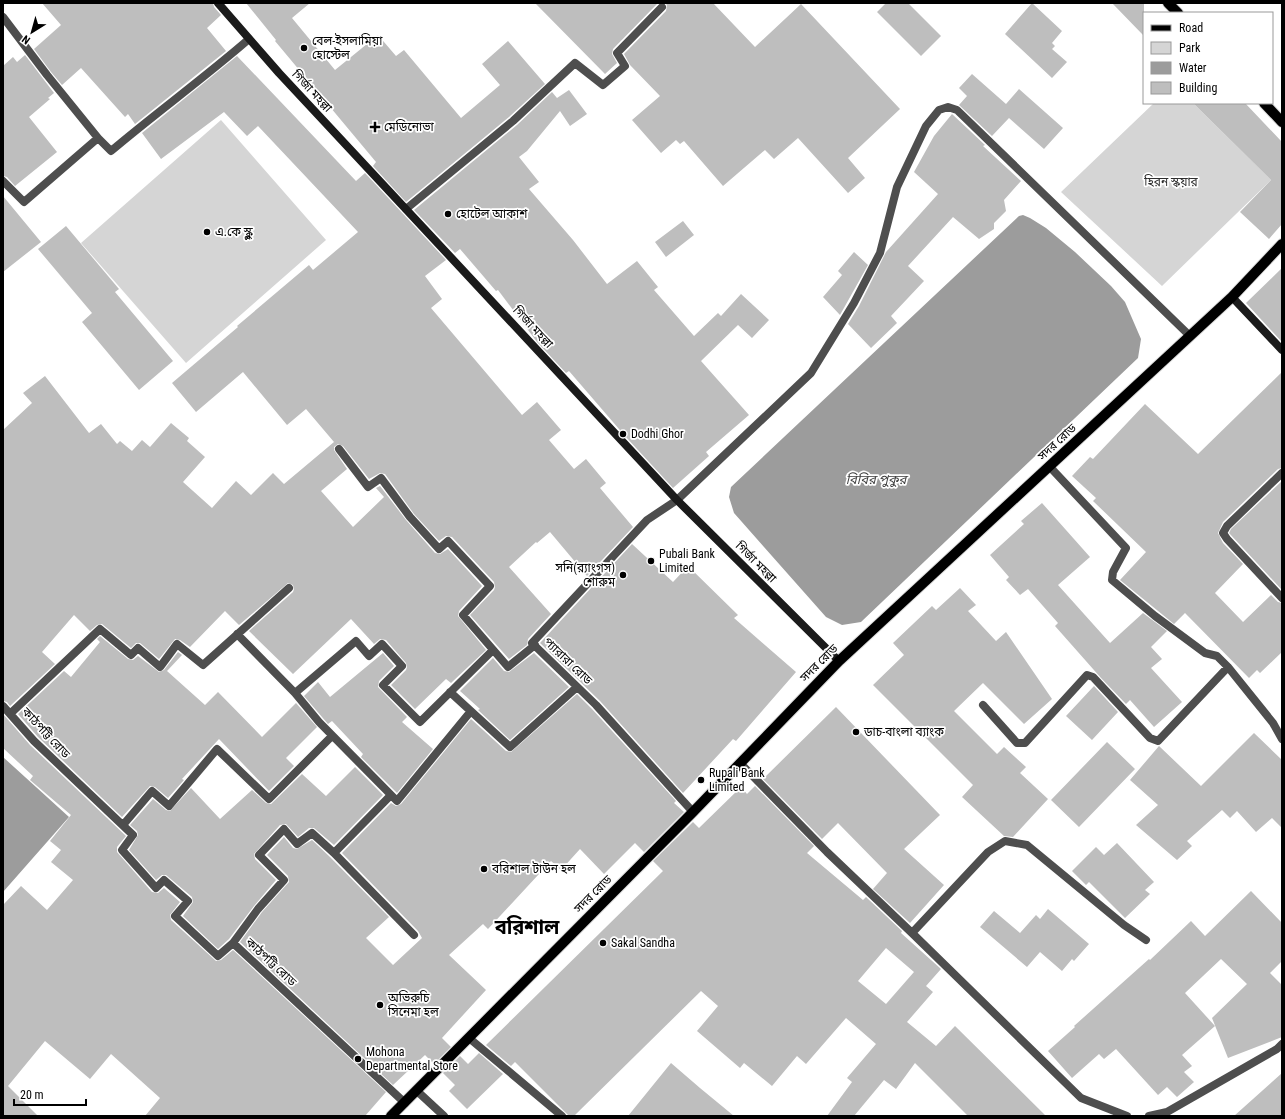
<svg xmlns="http://www.w3.org/2000/svg" width="1285" height="1119" font-family="'Roboto Condensed','Noto Sans Bengali',sans-serif">
  <rect width="100%" height="100%" fill="#fff"/>
  <path fill="#d5d5d5" d="M1154 103H1193L1271 180 1162 286 1061 192Z
    M221 120 326 240 186 363 81 243Z"/>
  <path fill="#9c9c9c" d="M1023 215 1030 218 1046 228 1075 252 1111 286 1125 302 1141 339 1138 358 861 622 842 625 826 617 734 513 729 497 731 487 1019 216Z
    M3 757 69 817 3 892Z"/>
  <path fill="#bebebe" fill-rule="evenodd" d="M42 3H213L214 7 221 15 207 28 226 51 135 124 128 114 125 117 81 68 62 85 51 72 34 49 61 25Z
    M246 3H310L292 18 335 70 378 35 396 56 404 50 461 118 500 85 482 64 508 41 545 84 509 117 406 202 373 166 376 162 275 41 276 40Z
    M535 3H658L613 49 612 54 617 63 605 74Z
    M666 3H713L755 47 801 4 900 109 848 158 865 178 848 193 798 138 774 159 765 150 723 186 684 141 680 144 676 140 661 153 632 120 660 96 630 65 624 54 666 11 667 6Z
    M886 3H908L941 36 921 56 877 12Z
    M1032 3 1062 31 1052 43 1055 46 1052 49 1067 62 1052 78 1005 34Z
    M1112 3H1144V36Z
    M25 55 54 93 48 98 50 99 29 117 57 152 15 186 7 177 3 176V66L13 57 17 62Z
    M237 56 356 181 365 173 446 260 425 276 442 299 431 308 522 415 537 402 561 430 549 440 574 469 586 459 606 483 600 488 633 527 587 576 550 532 537 543 536 542 509 567 551 614 528 639 527 645 509 659 470 615 494 590 495 587 494 582 452 537 446 536 439 541 414 514 385 474 380 473 369 479 343 446 338 444 334 447V450L347 469 321 491 353 527 384 497 376 488 380 486 406 520 435 553 440 554 448 549 482 586 459 611 458 616 486 650 451 683 446 679 415 709 391 685 406 670 407 667 406 663 386 640 380 639 374 644 351 619 293 674 249 631 293 592 294 589 293 585 288 583 239 625 225 611 190 647 180 640 175 639 159 659 140 643H136L131 648 102 624 97 625 90 631 74 615 42 652 55 664 10 706 7 702 3 701V430L32 403 23 393 45 376 89 433 101 424 117 444 120 441 132 451 142 440 150 447 171 423 189 438 187 441 205 457 183 482 212 508 236 481 251 495 273 473 284 484 334 442 306 409 287 425 243 372 196 412 172 383 238 327 237 326 309 265 313 270 358 232 258 126 247 136 224 112 161 159 142 133Z
    M972 74 1006 104 1019 89 1063 128 1044 149 1009 118 992 136 959 105 967 96 959 88Z
    M569 90 587 114 570 126 560 111 527 151 519 157 539 182 529 189 573 240 607 284 637 261 658 287 654 290 694 336 718 313 721 316 741 294 769 320 752 338 738 325 701 361 749 415 706 452 709 456 673 488 625 436 569 371 566 373 537 342 498 290 496 291 460 249 455 253 414 210 517 125 552 92 557 98Z
    M1193 103H1245L1282 142V224L1269 239 1240 212 1271 180Z
    M952 114 985 145 983 146 1021 181 1004 200 1006 211 994 223V229L979 239 953 217 908 266 924 281 891 316 897 323 871 348 848 324 859 306 886 252 938 194 914 172 934 136Z
    M3 196 41 242 3 272Z
    M683 221 694 235 666 257 655 242Z
    M66 226 119 289 115 292 173 361 139 390 82 322 92 313 38 249Z
    M854 252 868 265 840 315 823 297 842 275 838 271Z
    M1282 268V342L1246 303Z
    M1282 372V468L1278 469 1223 522 1218 533 1223 543 1243 564 1215 593 1243 622 1271 595 1278 602 1282 603V652L1260 673 1257 670 1249 678 1185 613 1174 624 1120 580 1146 552 1093 501 1096 498 1072 476 1090 457 1093 459 1145 404 1198 454Z
    M1282 481V590L1229 533 1231 529Z
    M1042 503 1090 557 1058 585 1110 643 1143 613 1167 631 1151 647 1162 659 1151 668 1182 702 1154 727 1130 700 1126 704 1101 678 1055 626 1058 623 1028 589 1020 595 1006 580 1009 577 990 555 1024 524 1021 521Z
    M632 544 673 582 688 566 738 615 734 618 796 672 736 741 733 739 683 793 600 701 540 643Z
    M960 588 976 605 968 611 996 641 1006 632 1052 699 1024 724 983 683 954 711 997 754 1004 747 1026 767 1020 773 1048 799 1013 837 1004 836 962 797 973 785 873 685 904 655 893 643 932 606 936 610Z
    M100 636 128 659 133 660 138 656 159 672 164 670 178 652 182 655 167 671 205 705 218 692 262 737 296 703 317 727 286 758 294 766 269 791 219 739 182 779 184 780 168 798 155 787 150 786 122 817 38 737 18 714 64 671 71 677 100 642 97 639Z
    M383 653 394 666 379 681 378 687 407 717 402 722 433 749 397 793 361 757 363 754 332 721 328 724 304 696 318 682 330 697Z
    M534 653 569 687 510 740 478 710 480 709 460 691 493 658 504 671 509 672Z
    M1094 686 1118 712 1092 740 1066 716Z
    M577 694 592 709 676 801 674 803 684 812 644 852 635 843 604 874 580 849 561 870 551 861 488 929 483 924 449 955 486 990 442 1038 451 1047 434 1064 425 1055 393 1085 240 942 262 912 289 882 288 876 267 855 284 837 293 848 297 849 312 840 330 857 389 917 366 938 393 965 422 938 418 931 342 853 391 803 396 806 401 804 471 719 506 751 511 752Z
    M836 707 940 815 904 849 944 885 910 923 873 889 887 873 838 823 822 839 763 779Z
    M3 714 30 745 126 836 117 847V852L152 892 158 893 164 888 180 902 170 915 171 920 216 961 221 960 233 950 386 1092 365 1116H145L160 1098 111 1054 90 1079 45 1041 8 1086 38 1116H3V905L21 886 47 910 73 880 51 862 61 850 50 841 71 815 30 780 33 776 3 748Z
    M1254 733 1282 760V828L1272 818 1256 832 1237 811 1230 818 1222 810 1187 841 1192 846 1177 860 1136 825 1158 805 1130 780 1159 746 1201 786Z
    M1107 742 1135 769 1079 827 1051 800Z
    M355 767 383 795 334 845 314 828H309L298 837 286 824 280 825 254 854 255 859 276 880 254 906 229 939 218 949 183 916 193 902 192 897 166 875H162L156 880 129 850 138 835 137 831 130 825 153 799 166 810 170 811 191 788 220 819 252 790 266 803 271 804 302 774 326 796Z
    M755 786 814 846 807 853 863 900 866 897 902 931 901 933 941 969 926 986 933 992 907 1022 936 1046 955 1026 1046 1116H968L915 1063 896 1089 884 1080 854 1116H827L852 1082 847 1078 876 1044 846 1018 806 1064 797 1056 772 1086 744 1063 740 1068 697 1031 718 1006 701 991 574 1116H569L515 1062 511 1066 486 1045 663 871 653 861 693 822 699 828 741 787 747 794ZM886 948 914 972 886 1004 858 981Z
    M1117 843 1154 882 1145 890 1150 894 1125 918 1089 882 1086 885 1072 871 1096 847 1104 855Z
    M1251 891 1282 923V961L1270 973 1282 985V1037L1228 1058 1212 1018 1247 984 1221 959 1185 993 1215 1026 1182 1055 1192 1066 1184 1072 1194 1082 1177 1097 1167 1087 1158 1095 1116 1049 1104 1059 1099 1054 1072 1078 1048 1051 1075 1027 1074 1026 1149 959 1150 960 1191 921 1205 936Z
    M1048 909 1089 944 1074 961 1072 959 1062 971 1040 952 1027 967 980 927 994 911 1020 933 1036 915 1040 919Z
    M479 1053 503 1074 467 1109 449 1091 455 1085 443 1073 460 1056 468 1064Z
    M671 1063 700 1088 734 1116H628Z
    M1282 1073V1116H1234Z"/>
  <g fill="none" stroke-linecap="round" stroke-linejoin="round">
    <defs>
      <path id="primary" d="M1168 3 1178 13
        M1264 103 1282 122
        M391 1116 693 812 839 661 1232 297 1282 244"/>
    </defs>
    <use href="#primary" stroke="#dbdbdb" stroke-width="12"/>
    <path stroke="#4e4e4e" stroke-width="8" d="M3 17 47 75 98 138
      M3 181 24 202 98 138 111 151C156 113 204 78 249 39
      M406 209 513 121 575 63 603 85 625 66 617 53 662 7
      M339 449 368 487 381 478 410 517 439 549 448 541 490 586 463 615 508 667 535 645
      M1049 466 1126 548 1113 572 1112 580 1155 616 1205 653 1217 656 1228 667 1273 723 1282 739
      M1282 473 1227 526 1223 533 1227 539 1282 598
      M237 634 295 693 356 641 369 656 382 644 402 666 383 685 420 722 493 650
      M450 692 510 747 577 687
      M295 693 319 722 397 801 471 711
      M983 705 1017 743H1025L1087 675 1093 677 1150 738 1158 741 1228 667
      M3 706 34 741 133 835 122 850 156 888 164 880 188 901 175 916 218 956 233 943 405 1103
      M11 713 100 629 131 655 138 648 160 667 177 644 203 665 289 588
      M740 763 827 852 912 933 1081 1098 1127 1116
      M391 795 334 853 414 935
      M693 812 596 705 532 643 647 520 677 500 811 373 854 303 880 253 897 187 926 126 939 110 948 107 957 110 1190 336
      M123 825 152 791 169 806 217 749 269 799 332 736
      M912 933 988 852 1005 841 1027 845 1124 925 1146 940
      M233 943 258 909 284 880 259 855 284 829 297 844 312 833 334 853
      M469 1038 562 1116
      M417 1091 444 1116
      M1149 1116 1167 1112 1277 1049 1282 1044"/>
    <path stroke="#1b1b1b" stroke-width="8" d="M218 3 279 73 677 500 839 661
      M1232 297 1282 350"/>
    <use href="#primary" stroke="#000" stroke-width="10"/>
  </g>
  <g fill="#000" stroke="#fff" stroke-width="1.5">
    <circle cx="304" cy="48" r="4"/>
    <path d="M373 121h4v4h4v4h-4v4h-4v-4h-4v-4h4z"/>
    <circle cx="448" cy="214" r="4"/>
    <circle cx="207" cy="232" r="4"/>
    <circle cx="623" cy="434" r="4"/>
    <circle cx="651" cy="561" r="4"/>
    <circle cx="623" cy="575" r="4"/>
    <circle cx="856" cy="732" r="4"/>
    <circle cx="701" cy="780" r="4"/>
    <circle cx="484" cy="869" r="4"/>
    <circle cx="603" cy="943" r="4"/>
    <circle cx="380" cy="1005" r="4"/>
    <circle cx="358" cy="1059" r="4"/>
  </g>
  <g text-anchor="middle" dominant-baseline="central" stroke-width="3.5" stroke-linejoin="round" paint-order="stroke">
    <g font-size="12" fill="#000" stroke="#fff" text-anchor="start">
      <text x="312" y="41">বেল-ইসলামিয়া<tspan x="312" dy="14">হোস্টেল</tspan></text>
      <text x="384" y="127">মেডিনোভা</text>
      <text x="456" y="214">হোটেল আকাশ</text>
      <text x="215" y="232">এ.কে স্কুল</text>
      <text x="631" y="434">Dodhi Ghor</text>
      <text x="659" y="554">Pubali Bank<tspan x="659" dy="14">Limited</tspan></text>
      <text x="615" y="568" text-anchor="end">সনি(র‌্যাংগস)<tspan x="615" dy="14">শোরুম</tspan></text>
      <text x="864" y="732">ডাচ-বাংলা ব্যাংক</text>
      <text x="709" y="773">Rupali Bank<tspan x="709" dy="14">Limited</tspan></text>
      <text x="492" y="869">বরিশাল টাউন হল</text>
      <text x="611" y="943">Sakal Sandha</text>
      <text x="388" y="998">অভিরুচি<tspan x="388" dy="14">সিনেমা হল</tspan></text>
      <text x="366" y="1052">Mohona<tspan x="366" dy="14">Departmental Store</tspan></text>
    </g>
    <g font-size="12" fill="#000" stroke="#fff">
      <text transform="translate(312 91) rotate(47)">গির্জা মহল্লা</text>
      <text transform="translate(533 327) rotate(47)">গির্জা মহল্লা</text>
      <text transform="translate(1057 442) rotate(-43)">সদর রোড</text>
      <text transform="translate(756 562) rotate(45)">গির্জা মহল্লা</text>
      <text transform="translate(568 661) rotate(44)">প্যারারা রোড</text>
      <text transform="translate(819 663) rotate(-45)">সদর রোড</text>
      <text transform="translate(46 733) rotate(47)">কাঠপট্টি রোড</text>
      <text transform="translate(593 894) rotate(-45)">সদর রোড</text>
      <text transform="translate(271 962) rotate(43)">কাঠপট্টি রোড</text>
    </g>
    <g font-size="12" fill="#2c2c2c" stroke="#fff">
      <text x="1171" y="182">হিরন স্কয়ার</text>
    </g>
    <g font-size="13" font-style="italic" fill="#3d3d3d" stroke="#fff">
      <text x="876" y="479">বিবির পুকুর</text>
    </g>
    <g font-size="20" font-weight="bold" fill="#000" stroke="#fff">
      <text x="527" y="927">বরিশাল</text>
    </g>
  </g>
  <rect width="1285" height="1119" fill="none" stroke="#000000" stroke-width="8"/>
  <rect x="1143" y="12" width="130" height="92" fill="#ffffff" stroke="#999999"/>
  <rect x="1151" y="25" width="20" height="6" fill="#000000" stroke="#999999"/>
  <text x="1179" y="32" font-size="12" fill="#000000">Road</text>
  <rect x="1151" y="42" width="20" height="12" fill="#d5d5d5" stroke="#999999"/>
  <text x="1179" y="52" font-size="12" fill="#000000">Park</text>
  <rect x="1151" y="62" width="20" height="12" fill="#9c9c9c" stroke="#999999"/>
  <text x="1179" y="72" font-size="12" fill="#000000">Water</text>
  <rect x="1151" y="82" width="20" height="12" fill="#bebebe" stroke="#999999"/>
  <text x="1179" y="92" font-size="12" fill="#000000">Building</text>
  <g transform="translate(32 32) rotate(217)" stroke="#ffffff" stroke-width="3" paint-order="stroke">
  <path d="M0-3L7 15L0 10L-7 15Z" fill="#000000"/>
  <text y="-6" font-size="11" font-weight="bold" text-anchor="middle" fill="#000000">N</text>
  </g>
  <path d="M14 1099v6h72v-6" fill="none" stroke="#000000" stroke-width="2"/>
  <text x="20" y="1099" font-size="12" fill="#000000" stroke="#ffffff" stroke-width="3" paint-order="stroke">20 m</text>
</svg>
